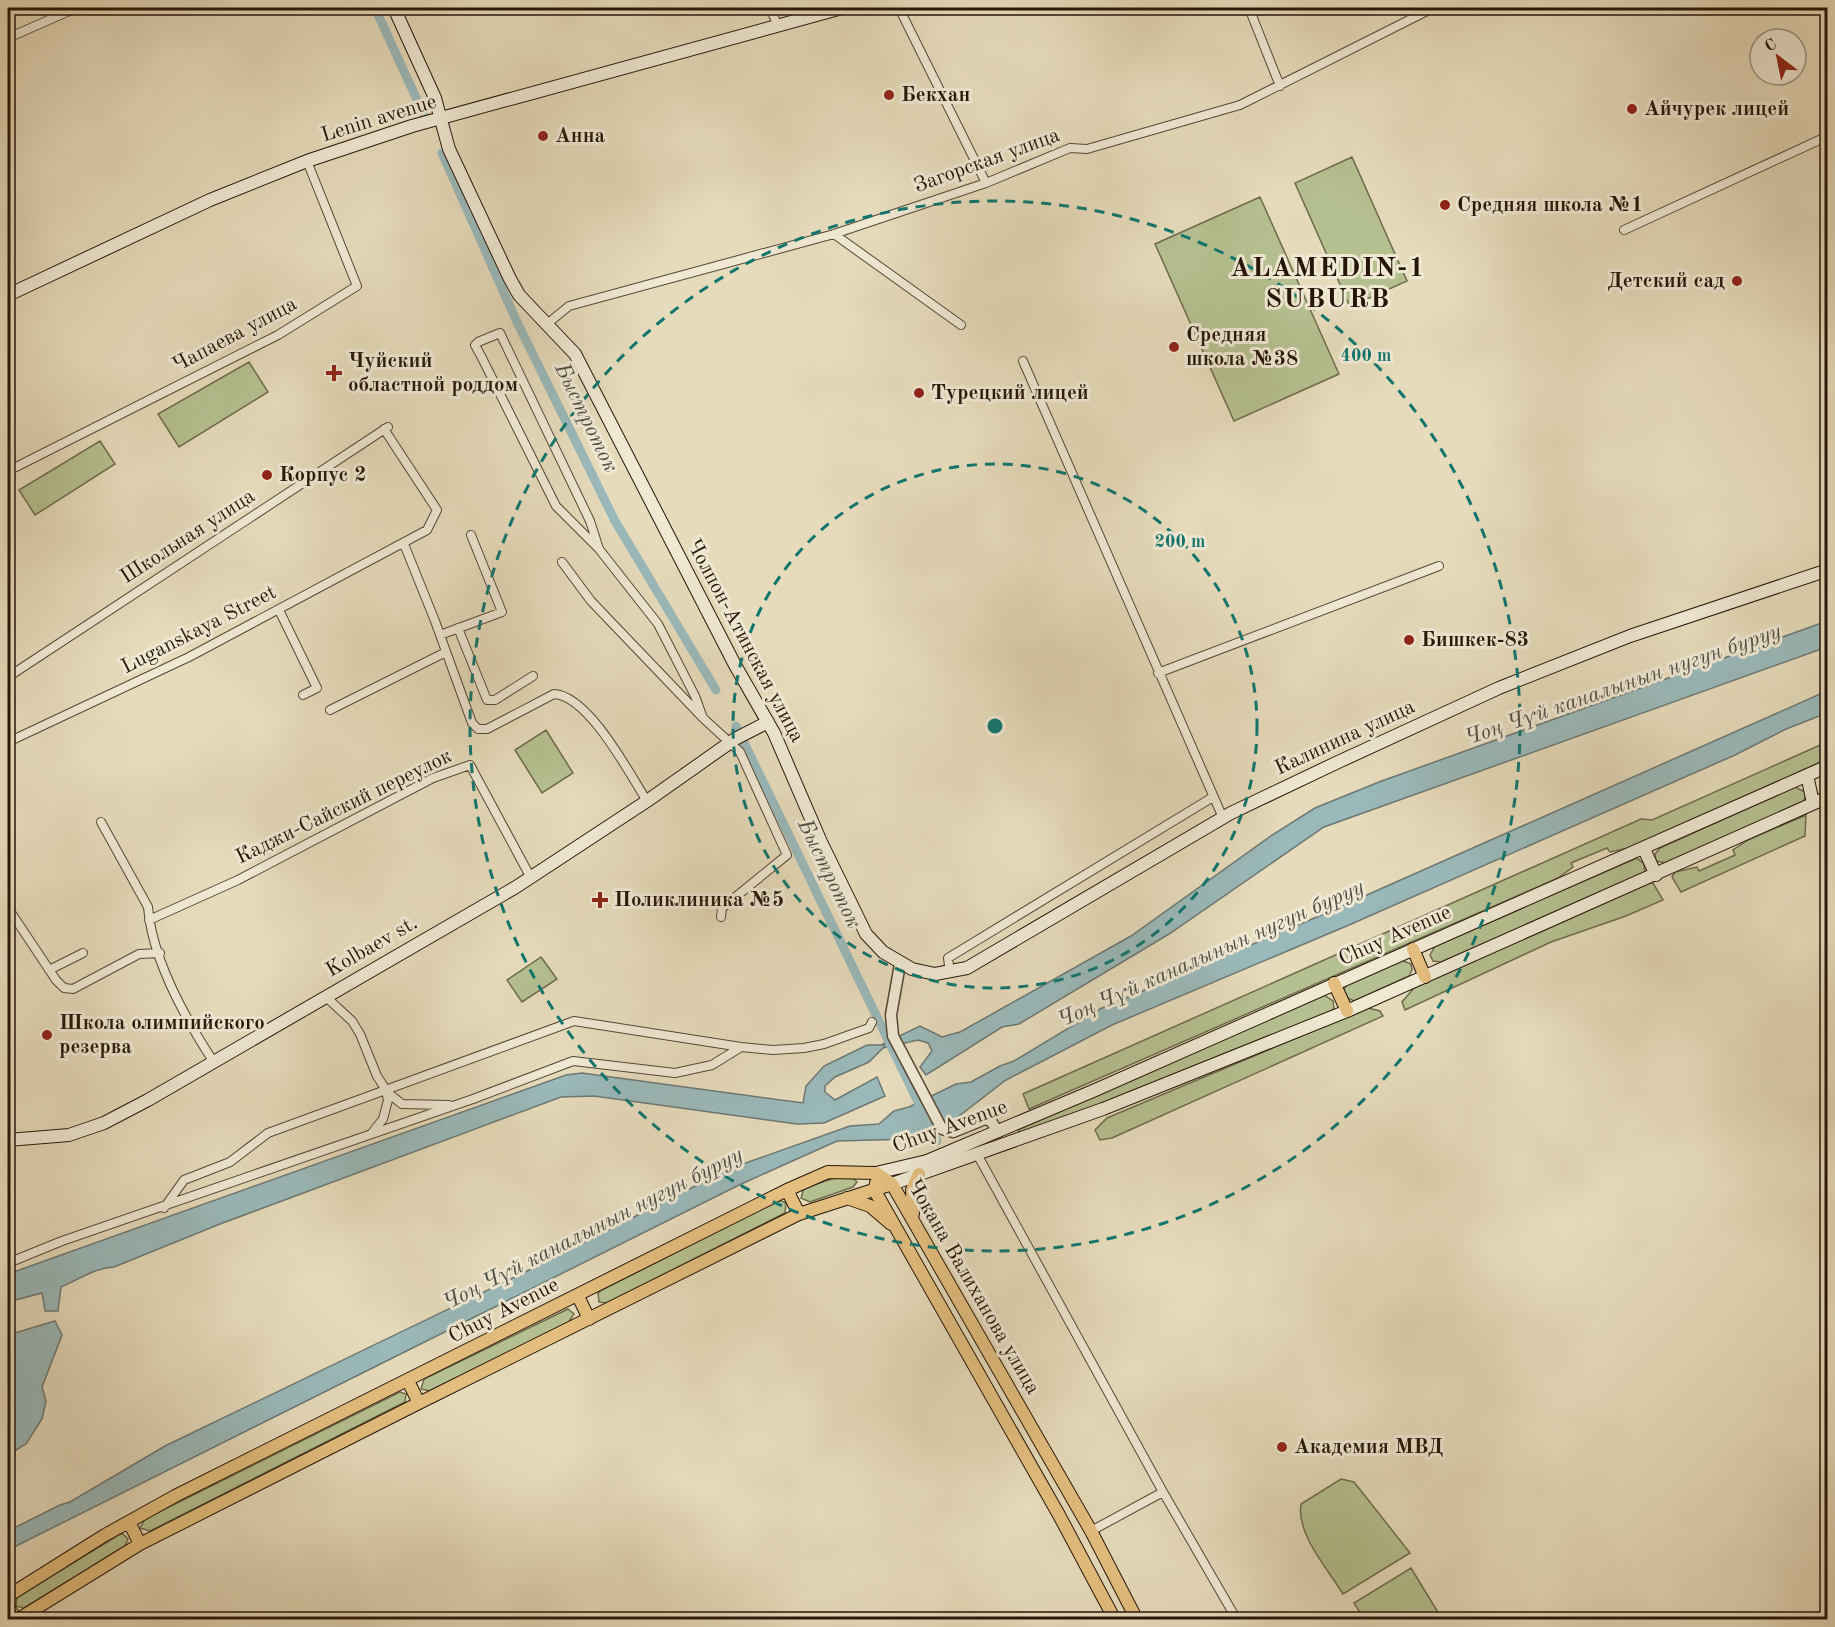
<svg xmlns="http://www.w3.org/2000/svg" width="1835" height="1627" font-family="'Old Standard TT',serif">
  <rect width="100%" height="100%" fill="#e6dbbb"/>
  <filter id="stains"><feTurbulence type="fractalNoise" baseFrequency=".00333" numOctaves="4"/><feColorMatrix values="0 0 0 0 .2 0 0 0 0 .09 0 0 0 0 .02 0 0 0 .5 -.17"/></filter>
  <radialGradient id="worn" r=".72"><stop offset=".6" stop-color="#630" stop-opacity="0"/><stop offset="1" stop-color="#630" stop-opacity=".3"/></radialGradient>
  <path fill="#b5c090" stroke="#6e6b4c" stroke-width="1.5" d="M1352 157 1407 281 1350 307 1295 183Z
    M1260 197 1339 374 1234 421 1155 244Z
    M249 362 268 392 179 447 158 414Z
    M100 441 115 464 35 515 19 490Z
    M546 730 573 773 542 793 515 750Z
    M1827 742V759L1633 847 1610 852 1607 848 1571 863 1573 867 1558 878 1029 1109 1023 1094 1641 819 1652 820Z
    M1795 787 1805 792 1806 795 1803 802 1667 863 1656 861 1655 854 1660 848Z
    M1806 815 1805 836 1681 892 1672 877 1675 872 1697 867 1699 871 1735 855 1733 850 1748 840Z
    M1637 858 1644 864 1645 872 1441 962 1433 961 1430 955 1435 946Z
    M1650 883H1653L1663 900 1626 916 1551 942 1405 1010 1402 1002 1414 988Z
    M541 957 557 979 522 1002 507 980Z
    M1401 960 1411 964 1412 970 1409 976 1354 1001 1348 998 1344 990 1347 984Z
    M1324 995 1333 1001 1334 1008 1330 1013 1149 1086 1020 1133 1018 1130Z
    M1368 1008 1380 1011 1383 1016 1112 1138 1100 1140 1095 1130 1107 1118Z
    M835 1178H853L857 1182 853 1187 810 1202 801 1198 804 1188Z
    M779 1200 786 1203 785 1213 607 1303 599 1302 598 1293 602 1290Z
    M568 1309 574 1314 568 1323 430 1391 421 1389 424 1379Z
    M400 1392 406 1394 405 1402 150 1531 140 1528 145 1519Z
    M1341 1479 1354 1482 1410 1553 1343 1594C1328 1569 1296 1534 1301 1504Z
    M122 1533 128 1539 125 1546 24 1608 16 1606 17 1597Z
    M1411 1568 1442 1619H1364L1354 1603Z"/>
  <path fill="#9ab9ba" stroke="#6c7873" stroke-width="1.5" d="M1827 621V647L1324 827 1169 934 1019 1024 1002 1027 926 1075 920 1067 932 1051 928 1043 918 1040 883 1048 869 1062 835 1077 825 1086V1092L835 1100 877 1077 885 1096 824 1123 797 1124 594 1096 561 1097 220 1224 114 1267C94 1268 80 1279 61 1287L58 1311H45L42 1293 8 1302V1274L566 1075 582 1073 803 1103 806 1086 824 1066 867 1045H881L920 1026 942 1037 960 1032 1131 936 1272 835 1315 808 1379 782Z
    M1827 691V713L1786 729 1735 755 1349 925 1112 1025 1006 1080 950 1123 910 1139 837 1141 739 1185 8 1550V1531L60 1505 70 1502 165 1446 525 1272 729 1169 850 1126 879 1124 894 1111 909 1107 956 1084 971 1082 1000 1066 1014 1061 1100 1009 1324 914Z
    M55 1321 62 1335 42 1387 46 1401 42 1419 26 1444 8 1455V1335Z"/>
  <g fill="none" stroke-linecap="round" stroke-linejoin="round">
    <path stroke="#6c7873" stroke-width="2" d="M884 1046 886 1038"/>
    <path stroke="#9ab9ba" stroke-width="9" d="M375 8 424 115
      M442 153 516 320 615 521 716 690
      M736 726 937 1141"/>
    <defs>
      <path id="minor" d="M770 8 778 26
        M899 8 986 183
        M1249 8 1280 86
        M8 38 76 8
        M1624 230 1828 136
        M834 234 961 325
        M547 324 569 306 834 234 986 183 1070 148 1087 149 1240 105 1429 10 1428 8
        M1023 361 1223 818
        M8 471 278 335 357 286 307 161
        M404 544 435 621 472 723 478 729H487L554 694C589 696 629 773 647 801
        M599 549 590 521 500 333 478 342 475 345 481 356 556 506 599 549 658 624 695 696 703 718
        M562 562 591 601 703 718 740 752 787 855 722 908 721 917
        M279 610 317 688 303 695
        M458 628 487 700H495L533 676
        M440 635 502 612 471 535
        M1158 673 1439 566
        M8 677 388 427
        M330 710 446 652
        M8 742 189 657 427 530 437 510 384 429
        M101 822 148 907C152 959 185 1018 213 1061
        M8 908 56 980 64 988 73 989 139 954 160 953
        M149 920 238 880 433 778 470 765 531 878
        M49 970 83 953
        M950 973 948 958 1213 797
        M325 996 352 1021 360 1034 377 1076 386 1090 388 1100 383 1119 372 1133
        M388 1093 402 1104 449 1105
        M977 1154 1163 1492 1237 1620
        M164 1208 184 1180 230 1162 268 1133 574 1021 741 1047
        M8 1263 62 1241 473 1099 573 1061 675 1073 712 1065 741 1047 773 1050 804 1048 824 1044 869 1028 872 1022
        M1091 1531 1163 1492"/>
      <path id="tertiary" d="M900 964 891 1015 893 1036 942 1129 953 1132 985 1119 991 1121 998 1132"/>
      <path id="secondary" d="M394 8 435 98 449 149 510 279 519 295 575 354 735 665 774 733 821 842 866 934 883 952 912 969 935 974 967 968 1231 813 1336 763 1499 688 1630 636 1828 570
        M8 295 210 200 307 161 412 126 842 8
        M1807 775 1813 803
        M1644 849 1656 875
        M8 1140 69 1135 104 1123 148 1100 516 887 647 801 735 739 768 722
        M876 1173 927 1161 1093 1091 1828 766
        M892 1184 1103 1109 1347 1011 1828 797"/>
      <path id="primary" d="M1413 949 1425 977
        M1334 983 1347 1011
        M876 1173 892 1184 1091 1531 1137 1620
        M876 1183 875 1191 1059 1515 1115 1620
        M787 1190 799 1214
        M847 1198 870 1206 891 1224
        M913 1214 912 1190 919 1174
        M578 1296 589 1319
        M408 1381 419 1403
        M129 1522 140 1544
        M8 1596 105 1535 175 1496 787 1190 828 1172 876 1173
        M8 1606 16 1620
        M17 1620 140 1544 419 1403 799 1214 892 1184"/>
    </defs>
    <use href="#minor" stroke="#564735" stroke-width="10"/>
    <use href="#tertiary" stroke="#564735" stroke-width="13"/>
    <use href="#secondary" stroke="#261608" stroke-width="14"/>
    <use href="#primary" stroke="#261608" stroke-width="14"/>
    <use href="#minor" stroke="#efe8d3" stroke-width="8"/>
    <use href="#tertiary" stroke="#efe8d3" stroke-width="10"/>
    <use href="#secondary" stroke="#efe8d3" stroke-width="12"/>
    <use href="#primary" stroke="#e3be7e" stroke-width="12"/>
  </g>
  <g fill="none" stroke="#0f766e" stroke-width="3" stroke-dasharray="10 8">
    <circle cx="995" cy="726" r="262"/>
    <circle cx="995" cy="726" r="525"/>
  </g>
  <g fill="#8f2418" stroke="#efe8d3" stroke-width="2">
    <circle cx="889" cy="95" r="6"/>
    <circle cx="1632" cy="109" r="6"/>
    <circle cx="543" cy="136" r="6"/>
    <circle cx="1445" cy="205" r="6"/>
    <circle cx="1737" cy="281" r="6"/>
    <circle cx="1174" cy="347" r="6"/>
    <path d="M331 364h6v6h6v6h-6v6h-6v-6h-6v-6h6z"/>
    <circle cx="919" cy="393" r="6"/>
    <circle cx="267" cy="475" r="6"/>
    <circle cx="1409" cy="640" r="6"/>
    <path d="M597 891h6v6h6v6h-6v6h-6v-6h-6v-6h6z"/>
    <circle cx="47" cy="1035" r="6"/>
    <circle cx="1282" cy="1447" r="6"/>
  </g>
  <g text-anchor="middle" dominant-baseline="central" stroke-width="6" stroke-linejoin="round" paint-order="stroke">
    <g font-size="21" font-weight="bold" fill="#261608" stroke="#efe8d3" text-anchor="start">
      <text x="901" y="95">Бекхан</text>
      <text x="1644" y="109">Айчурек лицей</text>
      <text x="555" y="136">Анна</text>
      <text x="1457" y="205">Средняя школа №1</text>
      <text x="1725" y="281" text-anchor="end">Детский сад</text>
      <text x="1186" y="335">Средняя<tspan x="1186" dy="24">школа №38</tspan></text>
      <text x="348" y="361">Чуйский<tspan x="348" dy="24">областной роддом</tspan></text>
      <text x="931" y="393">Турецкий лицей</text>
      <text x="279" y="475">Корпус 2</text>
      <text x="1421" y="640">Бишкек-83</text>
      <text x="614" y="900">Поликлиника №5</text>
      <text x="59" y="1023">Школа олимпийского<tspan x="59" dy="24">резерва</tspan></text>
      <text x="1294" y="1447">Академия МВД</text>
    </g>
    <g font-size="21" fill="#261608" stroke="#efe8d3">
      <text transform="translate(379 119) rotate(-17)">Lenin avenue</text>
      <text transform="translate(987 161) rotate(-20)">Загорская улица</text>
      <text transform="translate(235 335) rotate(-28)">Чапаева улица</text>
      <text transform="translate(188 537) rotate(-33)">Школьная улица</text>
      <text transform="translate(199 630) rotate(-27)">Luganskaya Street</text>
      <text transform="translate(745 641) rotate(62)">Чолпон-Атинская улица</text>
      <text transform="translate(1345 738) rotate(-25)">Калинина улица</text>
      <text transform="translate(344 807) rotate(-26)">Каджи-Сайский переулок</text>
      <text transform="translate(1395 936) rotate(-24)">Chuy Avenue</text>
      <text transform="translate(372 947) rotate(-30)">Kolbaev st.</text>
      <text transform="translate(950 1127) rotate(-20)">Chuy Avenue</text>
      <text transform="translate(973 1287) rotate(60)">Чокана Валиханова улица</text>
      <text transform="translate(504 1311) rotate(-27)">Chuy Avenue</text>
    </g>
    <g font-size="22" font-style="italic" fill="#4f4f46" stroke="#efe8d3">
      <text transform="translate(586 418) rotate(64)">Быстроток</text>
      <text transform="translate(1623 685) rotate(-19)">Чоң Чүй каналынын нугун буруу</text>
      <text transform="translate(829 874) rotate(64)">Быстроток</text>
      <text transform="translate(1211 954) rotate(-24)">Чоң Чүй каналынын нугун буруу</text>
      <text transform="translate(593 1229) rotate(-27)">Чоң Чүй каналынын нугун буруу</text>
    </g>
    <g font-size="27" font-weight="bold" letter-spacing="1.5" fill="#261608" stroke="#efe8d3">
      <text x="1328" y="268">ALAMEDIN-1<tspan x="1328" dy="31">SUBURB</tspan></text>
    </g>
  </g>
  <circle cx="995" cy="726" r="9" fill="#0f766e" stroke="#efe8d3" stroke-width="3"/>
  <g font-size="18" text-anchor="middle" font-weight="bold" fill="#0f766e" stroke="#efe8d3" stroke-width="6" stroke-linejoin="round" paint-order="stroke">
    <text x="1366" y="361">400 m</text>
    <text x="1180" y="547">200 m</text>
  </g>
  <rect width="1835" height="1627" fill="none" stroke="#e6dbbb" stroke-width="30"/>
  <rect x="9" y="9" width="1817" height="1609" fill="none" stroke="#261608" stroke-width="3"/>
  <rect x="15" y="15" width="1805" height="1597" fill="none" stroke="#261608" stroke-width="1.5"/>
  <g transform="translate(1778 57) rotate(328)"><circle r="28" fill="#efe8d3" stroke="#9f9482" stroke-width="1.5"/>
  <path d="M0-4.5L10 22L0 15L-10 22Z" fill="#8f2418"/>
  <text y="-9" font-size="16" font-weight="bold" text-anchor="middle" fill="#261608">С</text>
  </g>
  <rect width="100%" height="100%" filter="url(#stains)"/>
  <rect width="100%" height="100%" fill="url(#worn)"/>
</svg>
